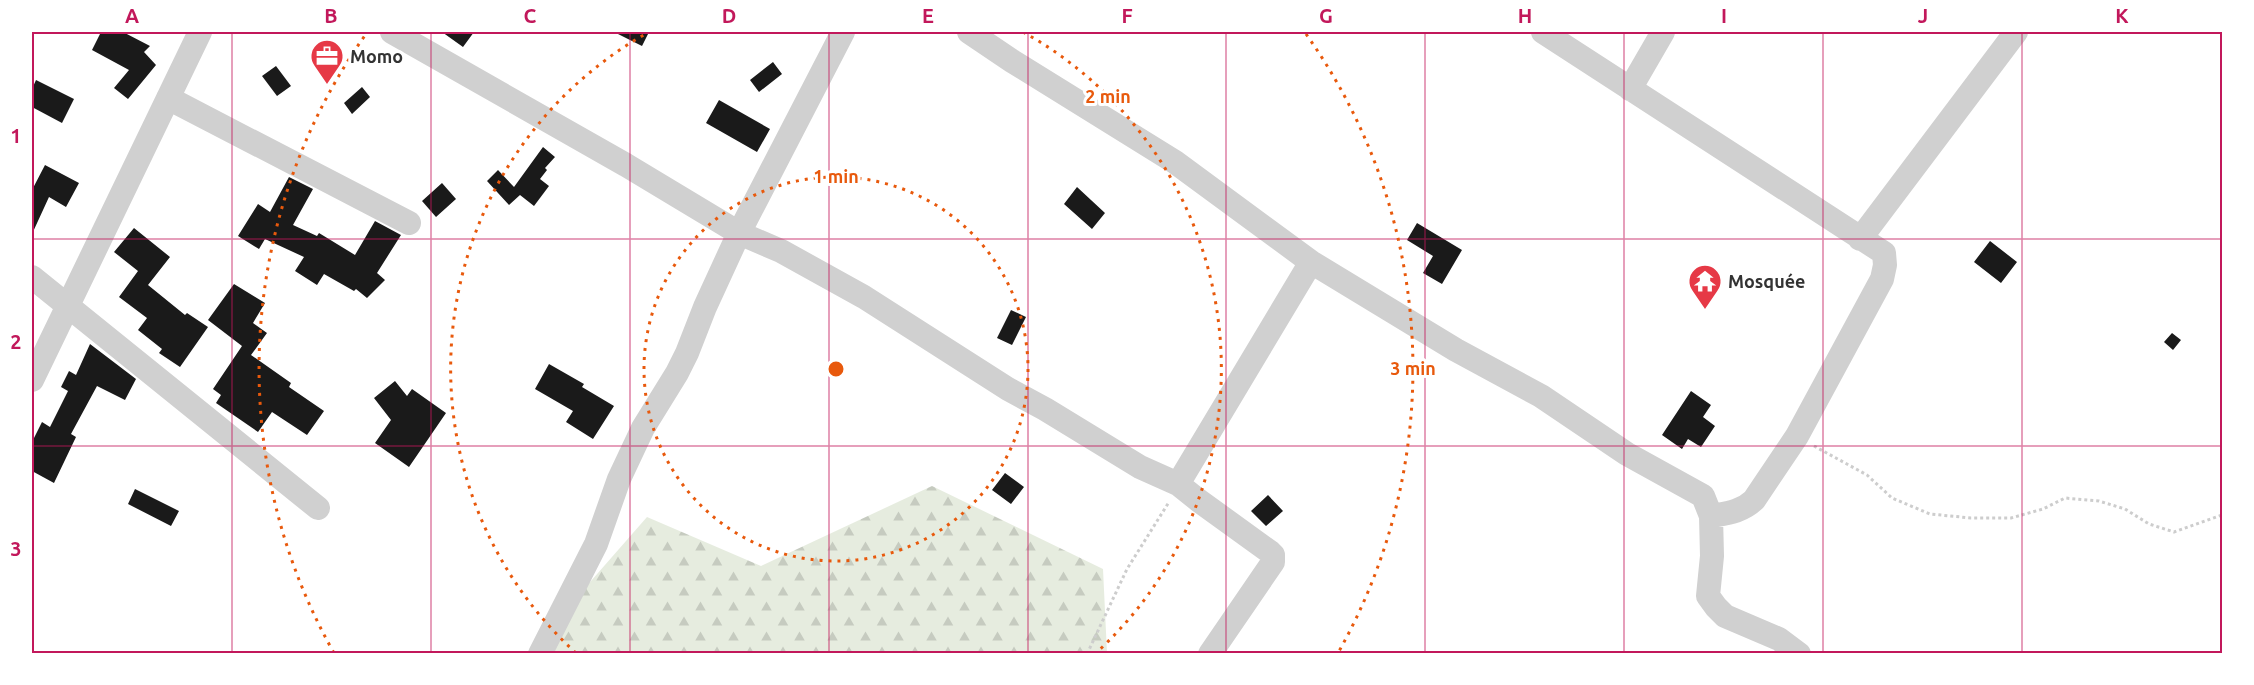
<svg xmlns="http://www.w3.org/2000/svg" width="2254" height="685" font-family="Ubuntu,sans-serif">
  <defs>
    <pattern id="forest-firs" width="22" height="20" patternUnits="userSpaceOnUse" patternTransform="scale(1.5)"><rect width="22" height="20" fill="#e6ecdf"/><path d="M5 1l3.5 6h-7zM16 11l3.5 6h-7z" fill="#c6cbc0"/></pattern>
  </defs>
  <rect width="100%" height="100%" fill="#fff"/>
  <path fill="url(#forest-firs)" d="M932 486 1103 569 1107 653 527 654 647 517 761 566Z"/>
  <path fill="#1a1a1a" d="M101 32H123L150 46 144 52 156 65 128 99 114 88 129 70 92 50Z
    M442 32H474L463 47Z
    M614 32H649L642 46Z
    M773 62 782 74 759 92 750 80Z
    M276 66 291 86 277 96 262 76Z
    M36 80 74 99 62 123 32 107V89Z
    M362 87 370 97 352 114 344 103Z
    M719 100 770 129 757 152 706 123Z
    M543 147 555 157 545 168 547 170 540 179 549 186 534 206 520 195 509 205 487 181 498 170 514 187Z
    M45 165 79 183 66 207 49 197 32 234V190Z
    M289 177 313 189 293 225 317 236 319 233 355 255 375 221 401 235 377 273 385 280 367 298 356 289 354 291 324 274 317 285 295 271 304 257 265 239 259 249 238 236 258 204 270 212Z
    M442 183 456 199 436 217 422 201Z
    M1077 187 1105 213 1092 229 1064 204Z
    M1417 223 1462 250 1442 284 1423 273 1433 256 1407 240Z
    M134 228 170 257 148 285 185 315 187 313 208 327 180 367 159 353 162 349 138 330 147 318 119 297 138 271 114 252Z
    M1990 241 2017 262 2001 283 1974 262Z
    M234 284 265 303 253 323 267 333 251 355 291 383 289 387 324 411 307 435 272 412 258 432 216 403 221 395 213 389 242 346 208 320Z
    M1011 310 1026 317 1012 345 997 338Z
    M2172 333 2181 340 2173 350 2164 342Z
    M90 344 136 379 125 400 97 386 71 434 76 437 54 483 32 471V442L42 422 50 427 68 391 61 387 69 371 76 375Z
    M549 364 584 384 582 387 614 406 593 439 566 422 573 411 535 389Z
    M395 381 407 396 412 389 446 413 409 467 375 443 391 420 374 398Z
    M1691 391 1711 405 1703 417 1715 426 1701 447 1688 439 1682 449 1662 435Z
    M1005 473 1024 487 1011 504 992 490Z
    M135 489 179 511 171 526 128 504Z
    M1268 495 1283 511 1266 526 1251 511Z"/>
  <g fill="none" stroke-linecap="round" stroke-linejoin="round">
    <path stroke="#cdcdcd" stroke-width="3" stroke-dasharray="3 3" stroke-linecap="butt" d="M1814 446 1867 475 1892 498 1930 514 1971 518H2011L2043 509 2065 498 2099 501 2125 509 2149 524 2174 532 2222 515
      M1087 654 1127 569 1169 502"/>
    <path stroke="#d0d0d0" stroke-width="24" d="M392 32 626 165 739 233 781 251 864 297 1008 389 1045 409 1140 467 1178 484 1198 500 1270 552 1273 555V562L1210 654
      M969 32 1012 61 1175 162 1311 262 1456 350 1541 396 1627 454 1703 496 1711 516 1712 556 1708 596 1716 607 1725 616 1779 639 1799 654
      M1543 32 1884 253 1885 265 1882 279 1797 436 1754 500C1741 512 1728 513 1711 516
      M1630 89 1663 32
      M168 98 409 223
      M1860 239 2016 32
      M32 277 318 508
      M32 380 200 32
      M1178 484 1311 262
      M540 654 596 544 619 479 643 428 677 373 687 353 705 307 739 233 843 32"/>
  </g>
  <path fill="none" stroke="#c2185b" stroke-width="1.5" stroke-opacity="0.55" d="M232 32V654M431 32V654M630 32V654M829 32V654M1028 32V654M1226 32V654M1425 32V654M1624 32V654M1823 32V654M2022 32V654M32 239H2222M32 446H2222"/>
  <g fill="none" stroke="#e8590c" stroke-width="3" stroke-dasharray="3 6">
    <circle cx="836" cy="369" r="192"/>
    <path d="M576 653A385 385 0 0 1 649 32M1023 32A385 385 0 0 1 1096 653"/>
    <path d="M334 653A577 577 0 0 1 366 34M1306 34A577 577 0 0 1 1338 653"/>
  </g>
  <defs>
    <symbol id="office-pin" viewBox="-11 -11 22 30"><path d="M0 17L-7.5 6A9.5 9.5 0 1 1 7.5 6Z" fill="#e63946" stroke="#fff"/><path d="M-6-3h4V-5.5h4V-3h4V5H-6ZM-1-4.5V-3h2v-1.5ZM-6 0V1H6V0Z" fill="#fff"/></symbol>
    <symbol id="temple-pin" viewBox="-11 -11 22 30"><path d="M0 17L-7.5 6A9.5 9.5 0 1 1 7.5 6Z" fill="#e63946" stroke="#fff"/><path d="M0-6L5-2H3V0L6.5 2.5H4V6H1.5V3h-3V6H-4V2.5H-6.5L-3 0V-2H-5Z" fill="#fff"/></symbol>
  </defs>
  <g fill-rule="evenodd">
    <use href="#office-pin" x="308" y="37" width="38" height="52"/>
    <use href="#temple-pin" x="1686" y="262" width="38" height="52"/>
  </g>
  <g text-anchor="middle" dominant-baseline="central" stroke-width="6" stroke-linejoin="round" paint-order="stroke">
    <g font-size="18" font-weight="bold" fill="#333" stroke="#fff" text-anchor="start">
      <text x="350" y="56">Momo</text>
      <text x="1728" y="281">Mosquée</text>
    </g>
  </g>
  <circle cx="836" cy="369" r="9" fill="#e8590c" stroke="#fff" stroke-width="3"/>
  <g font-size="18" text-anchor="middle" font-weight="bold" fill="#e8590c" stroke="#fff" stroke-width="6" stroke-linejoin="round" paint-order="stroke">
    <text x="1108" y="103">2 min</text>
    <text x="836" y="183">1 min</text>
    <text x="1413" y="375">3 min</text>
  </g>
  <rect width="2254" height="685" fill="none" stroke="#ffffff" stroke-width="66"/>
  <rect x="33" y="33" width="2188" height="619" fill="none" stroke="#c2185b" stroke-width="2"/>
  <g font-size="20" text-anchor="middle" font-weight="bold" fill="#c2185b">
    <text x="132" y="23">A</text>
    <text x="331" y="23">B</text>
    <text x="530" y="23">C</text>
    <text x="729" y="23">D</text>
    <text x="928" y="23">E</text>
    <text x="1127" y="23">F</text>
    <text x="1326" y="23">G</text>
    <text x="1525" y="23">H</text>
    <text x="1724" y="23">I</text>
    <text x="1923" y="23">J</text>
    <text x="2122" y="23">K</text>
    <text x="16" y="143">1</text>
    <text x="16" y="349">2</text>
    <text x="16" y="556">3</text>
  </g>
</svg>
